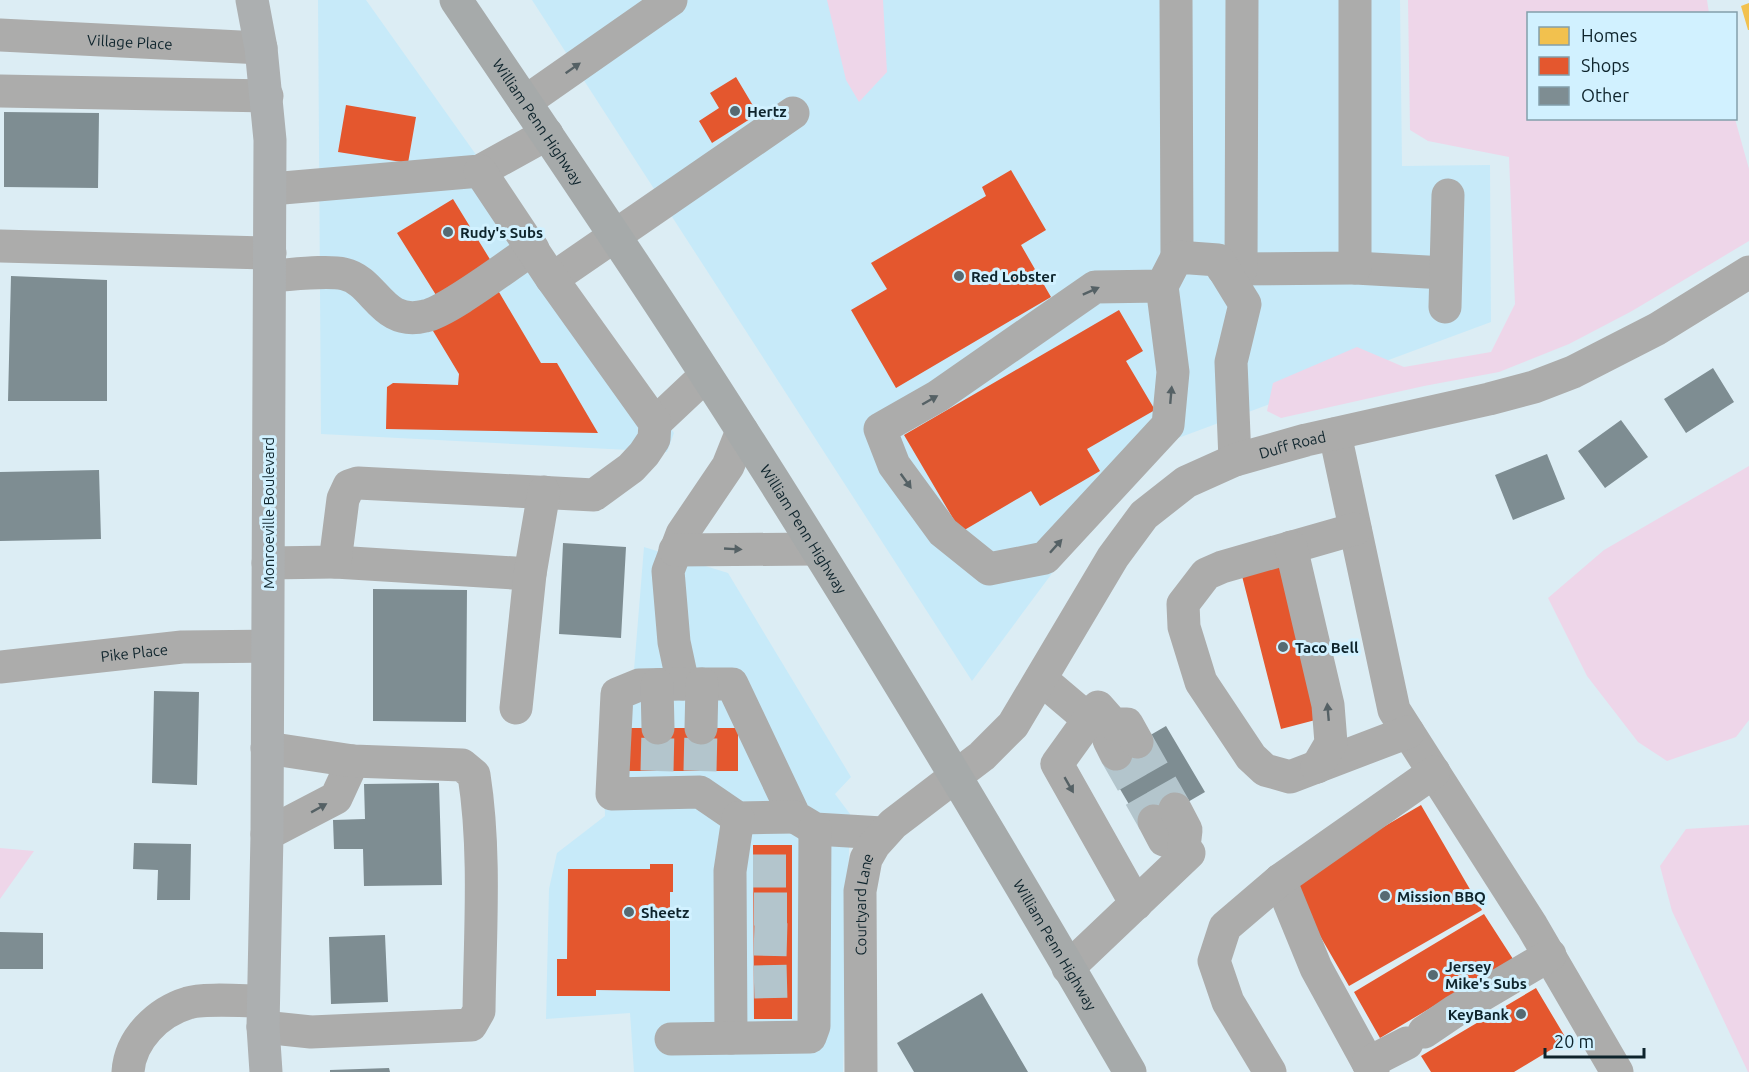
<svg xmlns="http://www.w3.org/2000/svg" width="1749" height="1072" font-family="Ubuntu,sans-serif">
  <rect width="100%" height="100%" fill="#dcedf4"/>
  <path fill="#c7eaf9" d="M318 0H366L674 433 667 452 321 434Z
    M532 0H1400L1402 166 1490 165 1491 322 1143 451 972 681Z
    M644 547 728 573 851 777 835 794 850 814 843 1072H634L630 1013 546 1019 549 889 557 853 605 816 603 734 633 682Z"/>
  <path fill="#eed6e9" d="M827 0H883L887 72 859 102 846 80Z
    M1408 0H1707L1709 13 1528 14V118L1735 119 1749 169V241L1632 311 1569 344 1499 372 1424 386 1281 418 1267 411 1273 383 1357 347 1404 367 1491 352 1515 304 1509 157 1428 141 1410 130Z
    M1749 466V720L1736 737 1667 761 1638 742 1587 676 1548 598 1604 550Z
    M1749 825V1072H1748L1672 911 1660 866 1686 829Z
    M0 848 34 851 0 899Z"/>
  <path fill="#f2c14e" d="M1749 3V30H1748L1741 6Z"/>
  <path fill="#e4572e" d="M736 77 758 114 712 143 699 121 719 108 710 93Z
    M346 105 416 117 408 163 338 152Z
    M1011 170 1046 230 1021 245 1051 297 896 388 851 310 887 289 871 263 986 196 982 187Z
    M453 199 491 261 436 295 397 233Z
    M496 287 541 363H557L598 433 386 429 387 387 393 383 458 385 459 374 430 326Z
    M1119 310 1143 351 1126 361 1155 410 1087 449 1100 471 1040 506 1031 491 961 532 904 435Z
    M1285 565 1323 718 1281 729 1242 576Z
    M621 728H738V771H621Z
    M1421 805 1482 910 1349 986 1289 882Z
    M753 845H792V1019H754Z
    M650 864H673V892H670V991L596 990V996H557V959H567L568 869H650Z
    M1484 914 1513 959 1380 1038 1354 992Z
    M1536 988 1567 1040 1514 1072H1431L1421 1056Z"/>
  <path fill="#7e8d92" d="M4 112 99 113 98 188 4 187Z
    M11 276 107 280V401H8Z
    M1713 368 1734 402 1686 433 1664 399Z
    M1621 420 1648 457 1605 488 1578 451Z
    M1547 454 1565 499 1513 520 1495 475Z
    M99 470 101 539 0 541V472Z
    M563 543 626 547 621 638 559 634Z
    M373 589 467 590 466 722 373 721Z
    M154 691 199 692 197 785 152 783Z
    M1166 726 1205 792 1143 828 1104 762Z
    M439 783 442 885 364 886 363 849H334L333 820 365 819 364 784Z
    M134 843 191 844 190 900H157L158 870 133 869Z
    M0 932 43 933V969H0Z
    M385 935 388 1002 331 1004 329 937Z
    M982 993 1028 1072H914L897 1043Z
    M389 1068 390 1072H330V1070Z"/>
  <g fill="none" stroke-linecap="round" stroke-linejoin="round">
    <path stroke="#b3c5cc" stroke-width="33" stroke-dasharray="33 16" stroke-linecap="butt" d="M1137 742 1175 809
      M1116 754 1154 821
      M657 771 658 728
      M700 771 701 728
      M753 871H792
      M754 909H792
      M754 939 792 940
      M754 982 792 981"/>
    <g stroke="#acacab" stroke-width="33">
      <path d="M1176 0 1177 257"/>
      <path id="s1" d="M0 35 261 48"/>
      <path d="M0 91 267 96"/>
      <path d="M525 102 671 0"/>
      <path d="M271 189 480 171 547 134"/>
      <path d="M0 246 270 253"/>
      <path d="M1355 268 1445 273"/>
      <path d="M1223 269 1355 268V0"/>
      <path d="M1241 269 1242 0"/>
      <path d="M270 276C290 275 326 270 344 274 376 281 381 327 425 316 449 311 509 264 533 249"/>
      <path d="M552 279 793 113"/>
      <path d="M1162 286 1095 287 938 396 880 429 894 465 943 532 989 569 1045 558 1168 425 1173 372 1162 286 1177 257 1218 260 1245 304 1231 362 1235 460"/>
      <path d="M1445 307 1448 195"/>
      <path d="M655 423 706 375"/>
      <path d="M742 431 728 466 682 534 668 571 674 642 683 684H732L795 817 815 829 882 833"/>
      <path d="M1335 434 1394 710 1532 926 1617 1072"/>
      <path d="M1355 529 1222 567 1206 574 1183 604 1184 627 1201 682 1251 757 1265 770 1290 777 1408 732"/>
      <path d="M1291 547 1328 705 1331 743 1317 767"/>
      <path d="M675 550 815 549"/>
      <path d="M335 562 530 574"/>
      <path d="M268 563 335 562 343 499 349 486 358 483 594 495 631 468 644 454 654 439 655 423 552 279 480 171"/>
      <path id="s2" d="M0 667 182 647 267 646"/>
      <path d="M1041 679 1087 718"/>
      <path d="M683 684 639 685 617 694 612 794 700 792 738 818 795 817"/>
      <path d="M657 685 658 728"/>
      <path d="M516 708 530 574 544 492"/>
      <path d="M1113 724 1109 740 1116 754"/>
      <path d="M701 728 702 684"/>
      <path d="M1154 821 1164 840 1184 847"/>
      <path d="M267 834 336 798 353 761"/>
      <path d="M1280 880 1316 968 1373 1072"/>
      <path d="M1136 904 1057 764 1098 707 1113 724H1127L1137 742"/>
      <path d="M1068 968 1189 853 1184 847 1186 830 1175 809"/>
      <path d="M263 1027 311 1032 471 1025 479 1011C480 933 486 852 474 775L462 765 353 761 267 748"/>
      <path d="M1424 1032 1455 1011 1550 955"/>
      <path d="M731 1038 730 871 738 818"/>
      <path d="M671 1039 810 1037 814 1026 815 829"/>
      <path d="M1368 1063 1407 1043"/>
      <path d="M128 1072C130 1039 158 1012 188 1003 203 998 245 1001 263 1001"/>
      <path id="s3" d="M861 1072 860 891 866 859 874 845 893 824 982 756 1013 725 1113 557 1144 515 1186 482 1235 460 1306 440 1489 399 1534 387 1573 372 1657 329 1749 272"/>
      <path d="M1270 1072 1228 1002 1214 961 1225 927 1280 880 1434 772"/>
    </g>
    <path stroke="#acafb0" stroke-width="33" d="M252 0 261 48 270 140 267 834 263 1027 266 1072"/>
    <path stroke="#a6aaaa" stroke-width="33" id="s4" d="M456 0C531 111 606 221 679 333 837 575 985 823 1130 1072"/>
  </g>
  <defs><path id="oneway-solid" d="M-6-.8H1V-3.2L6.5 0L1 3.2V.8H-6Z" transform="scale(1.5)"/></defs>
  <g fill="#556165">
    <use href="#oneway-solid" transform="translate(573 68) rotate(-35)"/>
    <use href="#oneway-solid" transform="translate(1091 291) rotate(-24)"/>
    <use href="#oneway-solid" transform="translate(1171 395) rotate(-85)"/>
    <use href="#oneway-solid" transform="translate(930 400) rotate(-30)"/>
    <use href="#oneway-solid" transform="translate(906 481) rotate(54)"/>
    <use href="#oneway-solid" transform="translate(1056 546) rotate(-48)"/>
    <use href="#oneway-solid" transform="translate(733 549) rotate(3)"/>
    <use href="#oneway-solid" transform="translate(1328 712) rotate(-95)"/>
    <use href="#oneway-solid" transform="translate(1069 785) rotate(60)"/>
    <use href="#oneway-solid" transform="translate(319 808) rotate(-29)"/>
  </g>
  <g fill="#566a72" stroke="#d1f1ff" stroke-width="2">
    <circle cx="735" cy="111" r="6"/>
    <circle cx="448" cy="232" r="6"/>
    <circle cx="959" cy="276" r="6"/>
    <circle cx="1283" cy="647" r="6"/>
    <circle cx="1385" cy="896" r="6"/>
    <circle cx="629" cy="912" r="6"/>
    <circle cx="1433" cy="975" r="6"/>
    <circle cx="1521" cy="1014" r="6"/>
  </g>
  <g text-anchor="middle" dominant-baseline="central" stroke-width="6" stroke-linejoin="round" paint-order="stroke">
    <g font-size="15" fill="#0e242c" stroke="#d1f1ff">
      <text stroke="none"><textPath href="#s1" startOffset="130">Village Place</textPath></text>
      <text stroke="none"><textPath href="#s4" startOffset="147">William Penn Highway</textPath></text>
      <text stroke="none"><textPath href="#s3" startOffset="828">Duff Road</textPath></text>
      <text transform="translate(268 513) rotate(-90)">Monroeville Boulevard</text>
      <text stroke="none"><textPath href="#s4" startOffset="633">William Penn Highway</textPath></text>
      <text stroke="none"><textPath href="#s2" startOffset="135">Pike Place</textPath></text>
      <text stroke="none"><textPath href="#s3" startOffset="168">Courtyard Lane</textPath></text>
      <text stroke="none"><textPath href="#s4" startOffset="1119">William Penn Highway</textPath></text>
    </g>
    <g font-size="15" font-weight="bold" fill="#0e242c" stroke="#d1f1ff" text-anchor="start">
      <text x="747" y="111">Hertz</text>
      <text x="460" y="232">Rudy's Subs</text>
      <text x="971" y="276">Red Lobster</text>
      <text x="1295" y="647">Taco Bell</text>
      <text x="1397" y="896">Mission BBQ</text>
      <text x="641" y="912">Sheetz</text>
      <text x="1445" y="966">Jersey<tspan x="1445" dy="17">Mike's Subs</tspan></text>
      <text x="1509" y="1014" text-anchor="end">KeyBank</text>
    </g>
  </g>
  <rect x="1527" y="12" width="210" height="108" fill="#d1f1ff" stroke="#839fab" stroke-width="1.5"/>
  <rect x="1539" y="27" width="30" height="18" fill="#f2c14e" stroke="#839fab" stroke-width="1.5"/>
  <text x="1581" y="42" font-size="18" fill="#0e242c">Homes</text>
  <rect x="1539" y="57" width="30" height="18" fill="#e4572e" stroke="#839fab" stroke-width="1.5"/>
  <text x="1581" y="72" font-size="18" fill="#0e242c">Shops</text>
  <rect x="1539" y="87" width="30" height="18" fill="#7e8d92" stroke="#839fab" stroke-width="1.5"/>
  <text x="1581" y="102" font-size="18" fill="#0e242c">Other</text>
  <path d="M1545 1048v9h99v-9" fill="none" stroke="#0e242c" stroke-width="3"/>
  <text x="1554" y="1048" font-size="18" fill="#0e242c" stroke="#d1f1ff" stroke-width="4.5" paint-order="stroke">20 m</text>
</svg>
